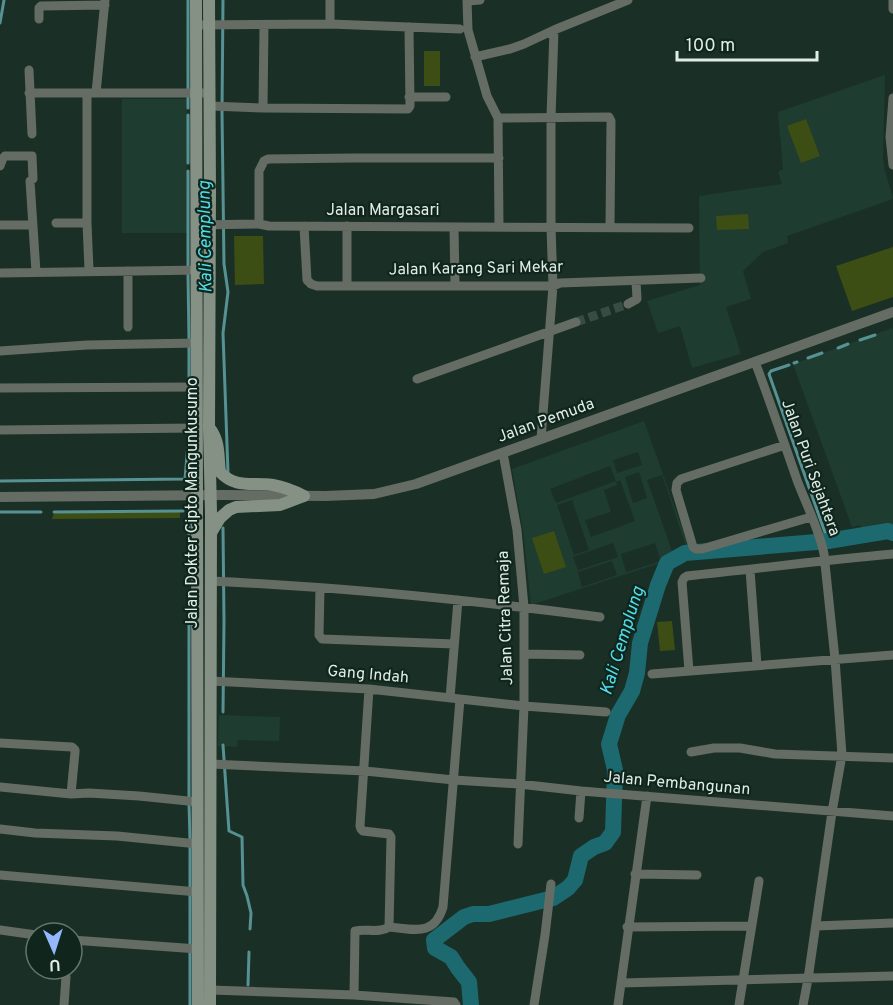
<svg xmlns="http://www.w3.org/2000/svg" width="893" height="1005" font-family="Overpass,sans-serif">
  <rect width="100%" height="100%" fill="#1a3026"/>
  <path fill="#1e3c2f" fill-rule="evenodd" d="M885 75 883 157 884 167 893 199 787 236 788 243 763 252 743 271 751 299 726 307 741 354 692 368 680 326 658 333 647 301 700 285 699 196 782 184 778 172 783 169 778 112Z
    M122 99H187V233H122Z
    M892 328 893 331V538L867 541 865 538 860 525 852 527 793 364Z
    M644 421 691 553 531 605 523 530 512 469ZM638 452 642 465 617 473 613 460ZM610 466 616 481 556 503 550 489ZM639 472 647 498 633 503 625 477ZM662 475 686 546 672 551 647 480ZM620 480 635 521 591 537 585 520 611 512 604 490 617 485 616 482ZM572 500 589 550 574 555 557 505ZM613 543 618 557 578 570 573 557ZM655 543 661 561 626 572 621 554ZM612 561 617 575 582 587 578 572Z
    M219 715 280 717 279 741 238 740 237 747 218 746Z"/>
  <path fill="#3d4e15" d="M424 51H440V86H424Z
    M806 119 820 156 801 163 787 126Z
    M748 214 749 229 717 230 716 216Z
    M234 236H263L264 284 235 285Z
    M893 247V297L852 311 836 266Z
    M180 512V518L52 519 54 513Z
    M554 531 566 567 544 574 532 538Z
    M672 621 675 650 660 651 657 622Z"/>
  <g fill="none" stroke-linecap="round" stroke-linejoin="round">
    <path stroke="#569193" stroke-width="3" d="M188 0V90
      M223 0 222 112 224 264 228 292 223 333 228 473
      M0 23 4 0
      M188 108V97
      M188 115V163
      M188 171V266
      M188 273 189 340
      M860 340 875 335
      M189 346V385
      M838 348 848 344
      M808 358 822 353
      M794 363 797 362
      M789 365 771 371 769 374 828 541
      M189 389V426
      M0 481 185 479 189 432
      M0 512H41
      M54 512 183 511
      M223 528 224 621 223 712
      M189 579V520
      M189 593V798
      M223 745 229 831 242 837 243 885 247 896 251 913 250 929
      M189 803 190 840
      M190 846V888
      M190 894V945
      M190 951V1005
      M248 985 249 952"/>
    <path stroke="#1c6970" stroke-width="16" d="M471 1005 469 982 458 968 451 957 435 948 434 940 464 917 473 914H489L553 898 568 888 575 880 581 856 594 847 605 843 613 832 615 770 609 744 618 715 632 691 637 673 640 643 658 585 667 563 685 553 828 541 888 531 893 533"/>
    <path stroke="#384c43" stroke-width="9" stroke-dasharray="9 4.5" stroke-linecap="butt" d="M576 322 628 304"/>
    <path stroke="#656c64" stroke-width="9" d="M467 0 468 30 487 96 498 118 499 227
      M893 0V9
      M467 1 480 0
      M39 19V8L41 6 105 5
      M330 24V0
      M196 25 330 24 460 29
      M475 57 510 49 524 44 554 30 628 0
      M29 70 32 134
      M29 93H209
      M87 93V223L89 270
      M96 93 105 0
      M409 97H446
      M893 98 890 137 893 165
      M210 106 263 108 408 109 410 106 409 27
      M263 108 264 25
      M498 118 609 117 611 121 610 227
      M0 166 3 158 5 156H32L33 179 30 181 36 272
      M56 223H87
      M259 224V171L264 161 268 159 354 158H499
      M0 225H33
      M196 225 259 224 269 226 689 228
      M304 226 307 280 311 284 317 286H553L560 283 701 278
      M347 226V285
      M454 227 455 285
      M128 271V327
      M0 273 202 270
      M628 304 637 299 636 281
      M0 351 87 345 197 343
      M755 362C770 401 783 440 797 480 806 504 819 529 824 554L835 659 842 755 832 812 808 979 803 1005
      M417 379 576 322
      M0 388 197 387
      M0 430 197 428
      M541 439 553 286 551 227V117L554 30
      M785 445 681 479 677 483 676 490 693 547 696 549H702L811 517
      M503 453 517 530 524 607V706L518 844
      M750 570 757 665
      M210 581C341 587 471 600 600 617
      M320 588 319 635 322 639 454 644
      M524 654 580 655
      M689 671 682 582 684 578 687 576C756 569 824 560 893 554
      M652 674 893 655
      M210 681 369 689 524 706 606 712
      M450 698 458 600
      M0 743 72 747 75 750V752L71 794
      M691 752 714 748H740L775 754 893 758
      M210 764 365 771 454 780 519 784 581 791 893 816
      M0 787 71 794 89 793 139 796 198 802
      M579 818 581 791
      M0 829 35 833 117 836 198 844
      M635 874 697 875
      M0 875 198 892
      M816 926 893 923
      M389 927C414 929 434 937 443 907L460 699
      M627 927 751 926
      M0 930 36 935
      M72 940 198 949
      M621 983 893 976
      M210 990 354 995 454 1002 456 1005
      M354 995 355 931C366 928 379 934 389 927L391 837 389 834 363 831 361 829 360 826 369 689
      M64 1005 66 977 64 969
      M534 1005 545 935 551 884
      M618 1005 647 796
      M739 1005 759 881"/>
    <path stroke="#656c64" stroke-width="10" d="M0 497 224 495 325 496 374 494 416 484 893 312"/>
    <path stroke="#859185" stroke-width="12" d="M196 0 198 1005
      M209 0 210 190 209 428 211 512 210 1005
      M211 430C220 443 218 457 220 472 236 489 251 482 273 485 284 487 294 491 304 496
      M211 533 220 518 229 510 236 507 280 505 304 496"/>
  </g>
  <g text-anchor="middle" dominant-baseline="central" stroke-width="4.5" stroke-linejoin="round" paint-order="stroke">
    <g font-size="16" fill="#dfede6" stroke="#10261d">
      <text x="383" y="211">Jalan Margasari</text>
      <text transform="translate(476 269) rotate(-1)">Jalan Karang Sari Mekar</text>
      <text transform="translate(546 421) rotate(-20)">Jalan Pemuda</text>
      <text transform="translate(810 468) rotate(70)">Jalan Puri Sejahtera</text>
      <text transform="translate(193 503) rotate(-90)">Jalan Dokter Cipto Mangunkusumo</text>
      <text transform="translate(506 618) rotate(-92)">Jalan Citra Remaja</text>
      <text transform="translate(368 675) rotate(5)">Gang Indah</text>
      <text transform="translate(677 784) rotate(5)">Jalan Pembangunan</text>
    </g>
    <g font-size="18" font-style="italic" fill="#50deeb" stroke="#10261d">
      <text transform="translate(206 237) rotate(-91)">Kali Cemplung</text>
      <text transform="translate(623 641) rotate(-73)">Kali Cemplung</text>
    </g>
  </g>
  <g transform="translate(54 951) rotate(177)"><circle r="28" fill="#10261d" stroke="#63766d" stroke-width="1.5"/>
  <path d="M0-4.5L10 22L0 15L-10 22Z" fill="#94b7fd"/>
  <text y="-9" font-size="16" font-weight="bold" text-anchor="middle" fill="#dfede6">U</text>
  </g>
  <path d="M677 51v9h140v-9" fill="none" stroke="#dfede6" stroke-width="3"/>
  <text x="686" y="51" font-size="18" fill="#dfede6" stroke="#10261d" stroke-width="4.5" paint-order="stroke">100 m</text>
</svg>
